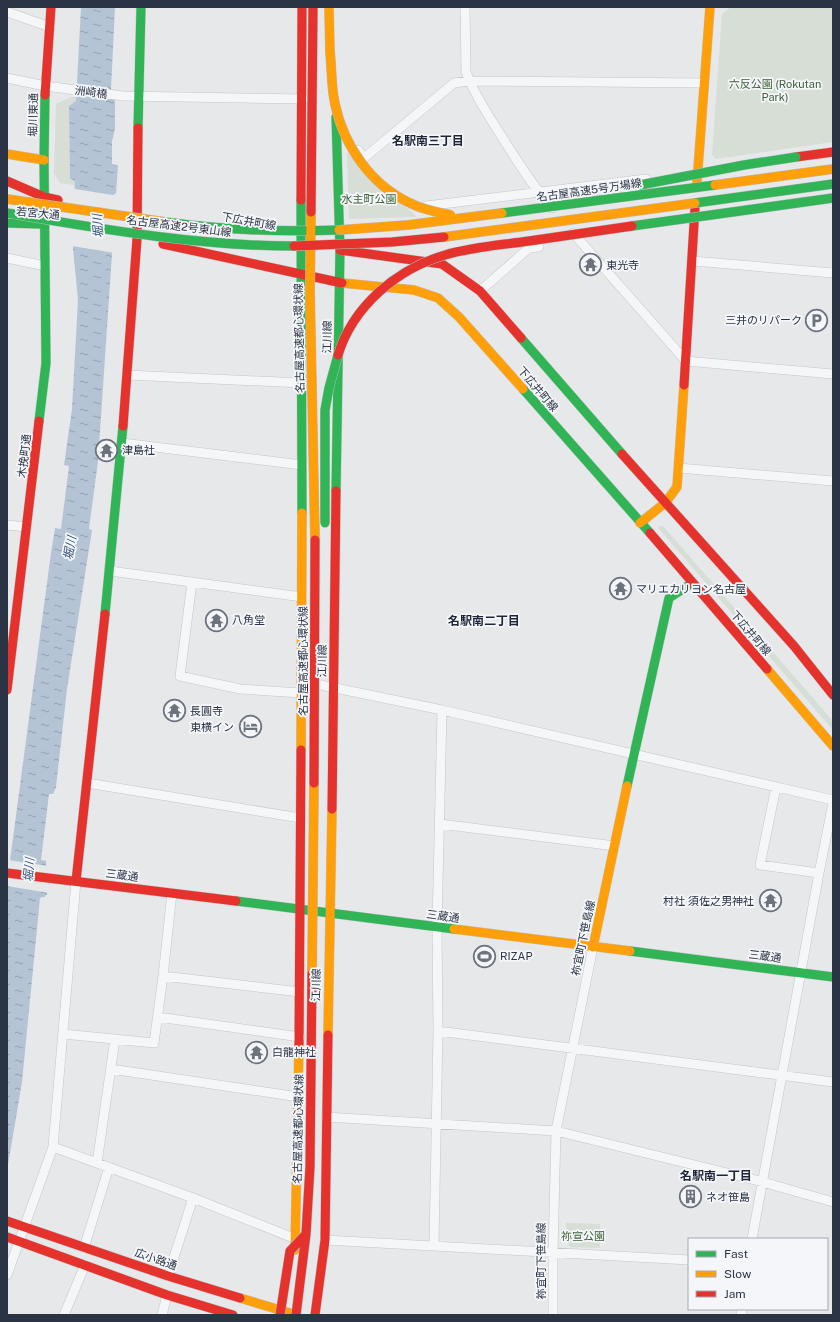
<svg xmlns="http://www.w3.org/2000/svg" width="840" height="1322" font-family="'Public Sans','Noto Sans JP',sans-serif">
  <defs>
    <pattern id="water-ripples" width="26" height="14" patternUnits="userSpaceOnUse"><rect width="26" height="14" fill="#b4c4d5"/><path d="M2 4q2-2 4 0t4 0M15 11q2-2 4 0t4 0" fill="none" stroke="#93a0af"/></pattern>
  </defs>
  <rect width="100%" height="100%" fill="#e6e8ea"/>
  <path fill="#d6ded6" d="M731 7H833V142L716 159 712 155 722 14Z
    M71 97H76V101L69 106 70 178 75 182V189L73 185 60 183 54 173 56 104Z
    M347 152 417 217 349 219Z
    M659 526H663L833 721V730L659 529Z
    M566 1223 600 1224V1248L570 1247 566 1241Z"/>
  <path fill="url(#water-ripples)" d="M81 7H115L111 89 115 101V129L112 141V164L118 165 98 461 89 529 92 530 67 689 56 787 53 794H49L41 860 46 861 47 895H46L45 897H42L40 898 22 1082 7 1171V883L51 553 55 528 61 529 69 466 64 465 72 409 78 300 73 248 75 182 70 178 69 106 76 101Z"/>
  <path fill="#e6e8ea" d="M73 185 75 189 113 195 118 192 115 253 72 246Z
    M8 860 48 866 49 893 7 886Z"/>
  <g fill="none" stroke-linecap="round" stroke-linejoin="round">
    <defs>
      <path id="street" d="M465 7 466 72C476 98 492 121 507 145 521 167 535 189 552 208
        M7 12 50 27
        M7 78 45 86 123 96 303 99
        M358 150 364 158 454 83 470 81 703 83
        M426 206 646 179
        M573 233 686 361 833 374
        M7 258 45 266
        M693 261 833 273
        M480 291 529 248 539 247
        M127 375 302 383
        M122 443 302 465
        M678 468 833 481
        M7 525 27 527
        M110 571 302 597
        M192 582 180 676 240 689 301 693
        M311 683 442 710 833 800
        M87 783 300 818
        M776 787 760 865 819 873
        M440 824 615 846
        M163 976 300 992
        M158 1017 300 1037
        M438 1031 833 1082
        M63 1034 154 1043 163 976 172 893
        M111 1069 299 1097
        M326 1117 556 1131 763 1182 833 1202
        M53 1147 193 1198 296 1239
        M97 1163 115 1039
        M752 1239 819 873 833 803
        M325 1240 689 1260
        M434 1246 438 1031 437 927 442 710
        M84 1248 109 1167
        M7 1275 53 1147 76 881
        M168 1276 193 1198
        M64 1315 85 1265
        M162 1315 167 1295
        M553 1315V1253L556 1131 593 947
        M741 1315 742 1309"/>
      <path id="fast" d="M336 117 340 250 336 491
        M138 128 141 7
        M301 200 302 513
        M7 223 39 224
        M521 338 622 454
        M523 389 650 533
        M39 421 46 363 44 160 45 95
        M105 614 123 426
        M627 786 669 598 692 583
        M236 901 454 929
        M630 951 833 977"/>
      <path id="slow" d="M329 7 330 52
        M7 154 44 160
        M697 182 710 7
        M342 283 414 290 438 298 459 317 523 389
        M640 523 665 503 677 487 684 385
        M767 669 833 746
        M301 750 302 513
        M454 929 630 951
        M593 947 627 786
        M328 1035 332 809
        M295 1250 299 1044
        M240 1298 290 1313"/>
      <path id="jam" d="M45 95 51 7
        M796 157 833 152
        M7 181 44 197 58 200
        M301 200 302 7
        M163 244 342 283
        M340 250 442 264 480 291 521 338
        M684 385 695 208
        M123 426 137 239 138 128
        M622 454 794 646 833 695
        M650 533 767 669
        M7 690 39 421
        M332 809 336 491
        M7 873 236 901
        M76 881 105 614
        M299 1044 301 750
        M7 1221 168 1276 240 1298
        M7 1237 167 1295 233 1315
        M315 1315 325 1240 328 1035"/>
    </defs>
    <use href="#street" stroke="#c4c6c8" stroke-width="10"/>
    <use href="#fast" stroke="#c4c6c8" stroke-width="10"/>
    <use href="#slow" stroke="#c4c6c8" stroke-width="10"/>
    <use href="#jam" stroke="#c4c6c8" stroke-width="10"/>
    <use href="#street" stroke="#f5f6f7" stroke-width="9"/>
    <use href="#fast" stroke="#30b455" stroke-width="9"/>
    <use href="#slow" stroke="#ff9f0a" stroke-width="9"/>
    <use href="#jam" stroke="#e5322d" stroke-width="9"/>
    <defs>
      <path id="fast-bridge" d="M640 185 744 165 796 157
        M695 203 833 184
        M7 213C102 229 197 246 294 246
        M502 213 715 185
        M165 222C223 230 281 232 339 230
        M632 226 833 198
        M325 523V410L329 388 338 355"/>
      <path id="slow-bridge" d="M330 52C332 69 331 87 335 104 344 146 371 185 410 203 423 210 437 212 451 215
        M715 185 833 169
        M7 199 165 222
        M311 212 310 292 315 540
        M339 230 408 225 502 213
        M444 237 695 203
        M312 974 314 783"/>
      <path id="jam-bridge" d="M311 212 313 7
        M294 246 392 242 444 237
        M338 355C353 306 397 269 445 255 472 247 501 245 529 241 563 236 597 231 632 226
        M314 783 315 540
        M280 1315 290 1251 306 1234
        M296 1315 306 1234 310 1167 312 974"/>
    </defs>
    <use href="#fast-bridge" stroke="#b8bbbf" stroke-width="10" stroke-linecap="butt"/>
    <use href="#slow-bridge" stroke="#b8bbbf" stroke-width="10" stroke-linecap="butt"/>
    <use href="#jam-bridge" stroke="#b8bbbf" stroke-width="10" stroke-linecap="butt"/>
    <use href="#fast-bridge" stroke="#30b455" stroke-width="9"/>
    <use href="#slow-bridge" stroke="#ff9f0a" stroke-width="9"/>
    <use href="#jam-bridge" stroke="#e5322d" stroke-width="9"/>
  </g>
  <defs>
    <symbol id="temple-ring" viewBox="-11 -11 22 22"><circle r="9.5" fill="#f4f6f9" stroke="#6c737f" stroke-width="1.5"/><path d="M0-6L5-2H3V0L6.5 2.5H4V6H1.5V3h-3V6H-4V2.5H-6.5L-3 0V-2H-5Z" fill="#6c737f"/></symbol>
    <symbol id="parking-ring" viewBox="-11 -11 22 22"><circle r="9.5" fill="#f4f6f9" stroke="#6c737f" stroke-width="1.5"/><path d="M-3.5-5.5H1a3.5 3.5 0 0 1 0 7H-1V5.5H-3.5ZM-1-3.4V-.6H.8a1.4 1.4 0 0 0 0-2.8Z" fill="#6c737f"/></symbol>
    <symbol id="hotel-ring" viewBox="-11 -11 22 22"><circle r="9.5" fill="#f4f6f9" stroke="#6c737f" stroke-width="1.5"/><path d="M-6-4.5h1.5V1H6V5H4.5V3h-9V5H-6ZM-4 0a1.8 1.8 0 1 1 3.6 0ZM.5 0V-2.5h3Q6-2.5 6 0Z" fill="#6c737f"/></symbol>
    <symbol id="stadium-ring" viewBox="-11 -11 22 22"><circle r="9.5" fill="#f4f6f9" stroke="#6c737f" stroke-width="1.5"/><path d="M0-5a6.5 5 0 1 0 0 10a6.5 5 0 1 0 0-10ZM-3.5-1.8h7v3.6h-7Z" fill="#6c737f"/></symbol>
    <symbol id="building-ring" viewBox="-11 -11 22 22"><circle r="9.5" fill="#f4f6f9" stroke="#6c737f" stroke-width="1.5"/><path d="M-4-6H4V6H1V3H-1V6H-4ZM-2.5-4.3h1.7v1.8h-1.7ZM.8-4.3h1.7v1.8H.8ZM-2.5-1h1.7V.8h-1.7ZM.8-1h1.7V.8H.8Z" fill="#6c737f"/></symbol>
  </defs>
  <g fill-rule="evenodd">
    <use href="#temple-ring" x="578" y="252" width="25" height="25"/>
    <use href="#parking-ring" x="804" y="308" width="25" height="25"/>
    <use href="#temple-ring" x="94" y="438" width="25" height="25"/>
    <use href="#temple-ring" x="608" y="576" width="25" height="25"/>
    <use href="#temple-ring" x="204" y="608" width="25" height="25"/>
    <use href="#temple-ring" x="162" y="698" width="25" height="25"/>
    <use href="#hotel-ring" x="238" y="714" width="25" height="25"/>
    <use href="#temple-ring" x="758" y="888" width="25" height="25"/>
    <use href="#stadium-ring" x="472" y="944" width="25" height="25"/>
    <use href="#temple-ring" x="244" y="1040" width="25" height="25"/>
    <use href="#building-ring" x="678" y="1184" width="25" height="25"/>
  </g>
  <g text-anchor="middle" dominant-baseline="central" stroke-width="3.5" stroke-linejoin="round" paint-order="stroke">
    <g font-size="11" fill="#3f6138" stroke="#f4f6f9">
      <text x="775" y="84">六反公園 (Rokutan<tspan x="775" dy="13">Park)</tspan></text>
      <text x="369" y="199">水主町公園</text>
      <text x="583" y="1236">祢宣公園</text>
    </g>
    <g font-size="11" fill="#2b3445" stroke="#f4f6f9">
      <text transform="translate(91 92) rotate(7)">洲崎橋</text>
      <text transform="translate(33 115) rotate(-89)">堀川東通</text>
      <text transform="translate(589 190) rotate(-8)">名古屋高速5号万場線</text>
      <text transform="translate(38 213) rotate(5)">若宮大通</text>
      <text transform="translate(249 221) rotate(10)">下広井町線</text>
      <text transform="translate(179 226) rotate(7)">名古屋高速2号東山線</text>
      <text transform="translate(327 337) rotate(-89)">江川線</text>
      <text transform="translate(299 338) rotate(-91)">名古屋高速都心環状線</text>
      <text transform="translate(538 389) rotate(49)">下広井町線</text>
      <text transform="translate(24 456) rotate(-83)">木挽町通</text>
      <text transform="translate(751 633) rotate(49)">下広井町線</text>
      <text transform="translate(303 661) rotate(-90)">名古屋高速都心環状線</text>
      <text transform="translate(322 661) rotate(-89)">江川線</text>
      <text transform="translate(122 875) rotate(7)">三蔵通</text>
      <text transform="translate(443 916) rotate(8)">三蔵通</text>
      <text transform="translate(583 938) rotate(-78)">祢宜町下笹島線</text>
      <text transform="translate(765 956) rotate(7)">三蔵通</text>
      <text transform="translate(316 985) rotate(-89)">江川線</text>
      <text transform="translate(298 1129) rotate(-89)">名古屋高速都心環状線</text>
      <text transform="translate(156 1259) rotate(19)">広小路通</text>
      <text transform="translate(541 1261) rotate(-90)">祢宜町下笹島線</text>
    </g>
    <g font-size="11" fill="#2b3445" stroke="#f4f6f9" text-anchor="start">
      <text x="606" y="265">東光寺</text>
      <text x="802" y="320" text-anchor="end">三井のリパーク</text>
      <text x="122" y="450">津島社</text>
      <text x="636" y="589">マリエカリヨン名古屋</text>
      <text x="232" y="620">八角堂</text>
      <text x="190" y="711">長圓寺</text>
      <text x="234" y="727" text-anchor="end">東横イン</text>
      <text x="754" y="901" text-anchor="end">村社 須佐之男神社</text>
      <text x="500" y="956">RIZAP</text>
      <text x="272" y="1052">白龍神社</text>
      <text x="706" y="1197">ネオ笹島</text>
    </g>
    <g font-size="12" font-weight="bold" fill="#1d2536" stroke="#f4f6f9">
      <text x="428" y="141">名駅南三丁目</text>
      <text x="484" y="621">名駅南二丁目</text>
      <text x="716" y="1176">名駅南一丁目</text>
    </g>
    <g font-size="12" font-style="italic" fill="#34527a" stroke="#f4f6f9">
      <text transform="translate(98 226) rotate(-94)">堀川</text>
      <text transform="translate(70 548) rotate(-80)">堀川</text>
      <text transform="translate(29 870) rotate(-85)">堀川</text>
    </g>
  </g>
  <rect width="840" height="1322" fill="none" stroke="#2b3445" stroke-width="16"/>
  <rect x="688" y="1238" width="140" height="72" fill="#f4f6f9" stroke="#a4a8b1"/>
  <rect x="696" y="1251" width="20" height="6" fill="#30b455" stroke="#a4a8b1"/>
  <text x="724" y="1258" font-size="12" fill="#2b3445">Fast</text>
  <rect x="696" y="1271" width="20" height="6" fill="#ff9f0a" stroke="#a4a8b1"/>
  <text x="724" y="1278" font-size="12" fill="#2b3445">Slow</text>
  <rect x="696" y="1291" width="20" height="6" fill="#e5322d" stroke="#a4a8b1"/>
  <text x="724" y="1298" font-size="12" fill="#2b3445">Jam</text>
</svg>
